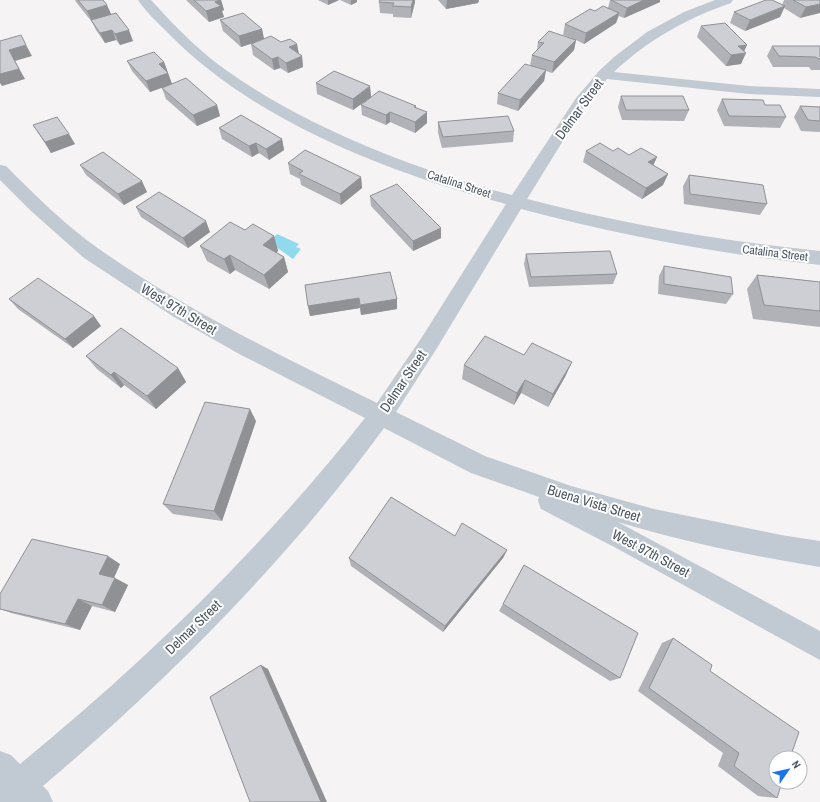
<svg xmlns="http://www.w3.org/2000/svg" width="820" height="802" font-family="'Archivo Narrow',sans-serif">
  <rect width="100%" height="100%" fill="#f5f3f3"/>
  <path fill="#90daee" d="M277 234 299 244 296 247 301 249 293 259 269 242Z"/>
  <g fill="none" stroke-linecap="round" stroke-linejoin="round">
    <path fill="#c1cad2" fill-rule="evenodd" d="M138 0H151C172 23 194 46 219 65 302 126 413 169 512 195L576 98 599 71 614 57 647 32 684 12 715 0H733L731 3C687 18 648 40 614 72L749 86 820 89V97L749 94 607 79 584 107 527 199C623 224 721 241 820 251V265C719 254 619 235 521 209L437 348 396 412 485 456 571 486 654 509 781 535 820 541V567C752 556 684 542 618 522L820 631V660L616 548 541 509 538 501 539 497 471 473 384 428C287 561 168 680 43 786L48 791 53 802H0V751L11 755 20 764C146 661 264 546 365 418L241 355 174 317 84 258 30 210 0 180V165L6 166C34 194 66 226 99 249 186 310 281 356 377 403L422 337 506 204C390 173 254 121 169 34 158 23 146 12 138 0Z"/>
  </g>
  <path fill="#b0b2b7" d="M75 0H103L111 14 133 41 120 45 116 40 105 43 96 30 92 22 76 2Z
    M186 0H221L224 10 222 11 224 17 209 22Z
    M318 0H339L328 5Z
    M340 0H357V2L351 5Z
    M380 0H415V2L411 18 393 17V14L380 13 379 2Z
    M438 0H479L478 3 446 9Z
    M610 0H660V2L624 18 619 16 616 23 584 44 576 40 574 50 552 73 546 71 544 81 518 111 497 104 498 93 530 66 532 55 537 50 538 42 571 38 563 35 565 24 595 11 608 8Z
    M784 0H820L800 18 784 8 780 17 745 31 730 23 734 12 782 5Z
    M220 20 262 29 264 39 299 54 302 56 303 67 288 73 280 68 274 70 253 55 251 44 254 43 241 47 223 31Z
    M701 26 744 52 741 64 726 66 697 37Z
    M772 46H820V70H811L809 67H773L767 56Z
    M127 61 164 62 172 84 150 92 132 71Z
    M316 83 370 86 371 97 353 110 317 94Z
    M162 88 217 105 220 116 197 126 166 99Z
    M621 96 689 110 684 121 622 120 618 107Z
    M722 99 765 105 786 117 780 128 724 126 717 110Z
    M361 105 416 106V108L427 123 415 133 390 122 386 125 362 115Z
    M800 106 820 107V132L801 131 794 117Z
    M438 122 514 131 513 142 442 148 438 133Z
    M33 125 75 144 51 153Z
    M219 128 282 139 284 150 269 160 259 153 252 157 222 139Z
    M586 151H613L629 155 657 157 653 165 668 174 663 185 642 199 583 162Z
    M288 163 361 177 362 188 341 205 301 185 300 179 290 174Z
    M80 165 147 192 124 205 86 175Z
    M689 175 767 204 760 215 684 204 683 186Z
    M370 196 441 238 413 251 371 206Z
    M136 207 210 232 188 248 141 217Z
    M245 230 274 236 278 251 276 253 284 257 288 272 269 289 235 270 230 274 207 261 200 246Z
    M526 254 617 274 613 284 529 287 524 264Z
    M664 266 733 294 726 304 658 294 659 276Z
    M757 275 820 282V327L753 319 747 289Z
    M305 285 397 309 361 315 360 308 310 316 308 306Z
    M9 299 101 326 73 348 18 309Z
    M86 356 178 368 186 382 156 409 124 385 121 388 97 369Z
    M464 365 566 375 548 407 521 393 514 405 462 379Z
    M256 421 222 521 173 514 163 504Z
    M455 536 507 550 503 558 443 632 351 566 349 558Z
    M120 564 114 578 128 585 115 612 92 606 80 630 11 613 0 609V594Z
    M524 565 620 678 610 681 499 611Z
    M673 638 710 671 777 798 758 796 718 766 723 753 638 691 662 643Z"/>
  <path fill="#909195" d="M221 0 224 10 222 11 224 17 209 22 206 11 215 2Z
    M328 0H339L328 5Z
    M351 0H357V2L351 5Z
    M413 0H415V2L411 18V7Z
    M447 0H479L478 3 446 9Z
    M644 0H660V2L624 18 627 8Z
    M820 4V13L800 18 806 7Z
    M107 5 112 16 91 20 92 22 87 11Z
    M785 6 780 17 745 31 750 20Z
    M619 13 616 23 584 44 586 33Z
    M262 29 264 39 241 47 239 36Z
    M112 30 116 40 105 43 100 33Z
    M129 30 133 41 120 45 115 34Z
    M576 40 574 50 552 73 554 62Z
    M297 44 299 54 289 47Z
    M26 45 32 56 15 61 25 79 2 86 0 83V74L9 50Z
    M747 45 743 54 746 53 741 64 726 66 731 55 738 46Z
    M302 56 303 67 288 73 286 63Z
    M278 57 280 68 274 70 272 59Z
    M164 62 172 84 150 92 146 81 159 64Z
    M546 70 544 81 518 111 520 100Z
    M370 86 371 97 353 110V99Z
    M217 105 220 116 197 126 193 115Z
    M390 112V122L386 125V115Z
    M427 112V123L415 133V122Z
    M69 134 75 144 51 153 45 142Z
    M282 139 284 150 269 160 266 149Z
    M256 143 259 153 252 157 249 146Z
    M657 157 652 168 648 162Z
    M668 174 663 185 642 199 646 188Z
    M361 177 362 188 341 205 340 194Z
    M142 181 147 192 124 205 118 194Z
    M206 221 210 232 188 248 183 238Z
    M441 228V238L413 251V241Z
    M274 236 278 251 267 261 263 245Z
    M230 255 235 270 230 274 224 259Z
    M284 257 288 272 269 289 264 275Z
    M359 298 360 308 310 316 308 306Z
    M397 299V309L361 315 360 305Z
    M94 316 101 326 73 348 65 339Z
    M572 362 566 375 548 407 553 394Z
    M178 368 186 382 156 409 147 396Z
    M114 372 124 385 121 388 111 375Z
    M525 380 521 393 514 405 517 393Z
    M250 409 256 421 222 521 214 511Z
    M507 550 503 558 443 632 445 626Z
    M108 556 120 564 112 582 99 574Z
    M115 578 128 585 115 612 102 605Z
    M78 599 92 606 80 630 65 624Z
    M261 665 268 669 327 802H321Z"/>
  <path fill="#cdcfd5" stroke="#909195" d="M78 0H103L107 5 87 11Z
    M194 0H220L215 2 221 6 206 11Z
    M380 0H413L411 7 392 6 394 3 379 2Z
    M611 0H644L627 8Z
    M766 0H772L785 6 750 20 734 12Z
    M793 0H820V4L806 7Z
    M603 6 619 13 586 33 565 24 590 9 595 11Z
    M116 13 129 30 115 34 112 30 100 33 91 20Z
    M243 13 262 29 239 36 220 20Z
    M725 23 747 45 738 46 746 53 731 55 701 26Z
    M549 31 576 40 554 62 532 55 544 43 538 42Z
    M21 35 26 45 9 50 19 69 0 74V41Z
    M271 36 281 42 290 39 297 44 289 47 302 56 286 63 278 57 272 59 251 44Z
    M772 46H820V59H818L816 57 779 56Z
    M154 52 164 62 159 64 168 73 146 81 127 61Z
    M525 64 546 70 520 100 498 93Z
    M334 71 370 86 353 99 316 83Z
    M186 78 217 105 193 115 162 88Z
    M379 91 416 106 414 107 427 112 415 122 390 112 386 115 361 105Z
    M621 96H683L689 110H626Z
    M722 99 763 100 765 105H780L786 117 729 116Z
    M800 106 820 107V121L808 120Z
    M241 115 282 139 266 149 256 143 249 146 219 128Z
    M508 116 514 131 443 137 438 122Z
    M57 117 69 134 45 142 33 125Z
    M600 143 613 151 618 148 629 155 641 148 657 157 648 162 668 174 646 188 586 151Z
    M305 150 361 177 340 194 299 174 303 171 288 163Z
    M103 152 142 181 118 194 80 165Z
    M689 175 763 185 767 204 690 194Z
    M397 184 441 228 413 241 370 196Z
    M159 192 206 221 183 238 136 207Z
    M230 222 245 230 253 224 274 236 263 245 284 257 264 275 230 255 224 259 200 246Z
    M610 251 617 274 531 277 526 254Z
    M664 266 731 277 733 294 664 284Z
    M390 272 397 299 360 305 359 298 308 306 305 285Z
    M757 275 820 282V311L764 305Z
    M38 278 94 316 65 339 9 299Z
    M121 328 178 368 147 396 114 372 111 375 86 356Z
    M485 336 524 355 532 343 572 362 553 394 525 380 517 393 464 365Z
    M205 402 250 409 214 511 163 504Z
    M391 497 455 536 462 523 507 550 445 626 349 558Z
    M32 539 108 556 99 574 115 578 102 605 78 599 65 624 0 609V594Z
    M524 565 638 633 620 678 503 604Z
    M673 638 712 665 710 671 799 732 790 758H776V782H782L777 798 734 766 739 753 649 688Z
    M261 665 321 802H250L210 697Z"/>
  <g text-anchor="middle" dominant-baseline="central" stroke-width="4" stroke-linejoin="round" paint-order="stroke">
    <g font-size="12" fill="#4a5661" stroke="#fff">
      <text transform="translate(459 184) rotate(18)">Catalina Street</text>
      <text transform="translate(775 253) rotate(7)">Catalina Street</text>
    </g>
    <g font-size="14" fill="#4a5661" stroke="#fff">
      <text transform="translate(579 109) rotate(-54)">Delmar Street</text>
      <text transform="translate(179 309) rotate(31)">West 97th Street</text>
      <text transform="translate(403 381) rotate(-56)">Delmar Street</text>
      <text transform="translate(594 503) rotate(17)">Buena Vista Street</text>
      <text transform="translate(651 553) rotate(28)">West 97th Street</text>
      <text transform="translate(193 627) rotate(-44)">Delmar Street</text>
    </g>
  </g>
  <g transform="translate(788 770) rotate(56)"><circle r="19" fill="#ffffff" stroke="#b7bbc0"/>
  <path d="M0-3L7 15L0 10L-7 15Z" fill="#1a73e8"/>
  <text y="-6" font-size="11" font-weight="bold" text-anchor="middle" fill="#4a5661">N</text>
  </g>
</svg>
